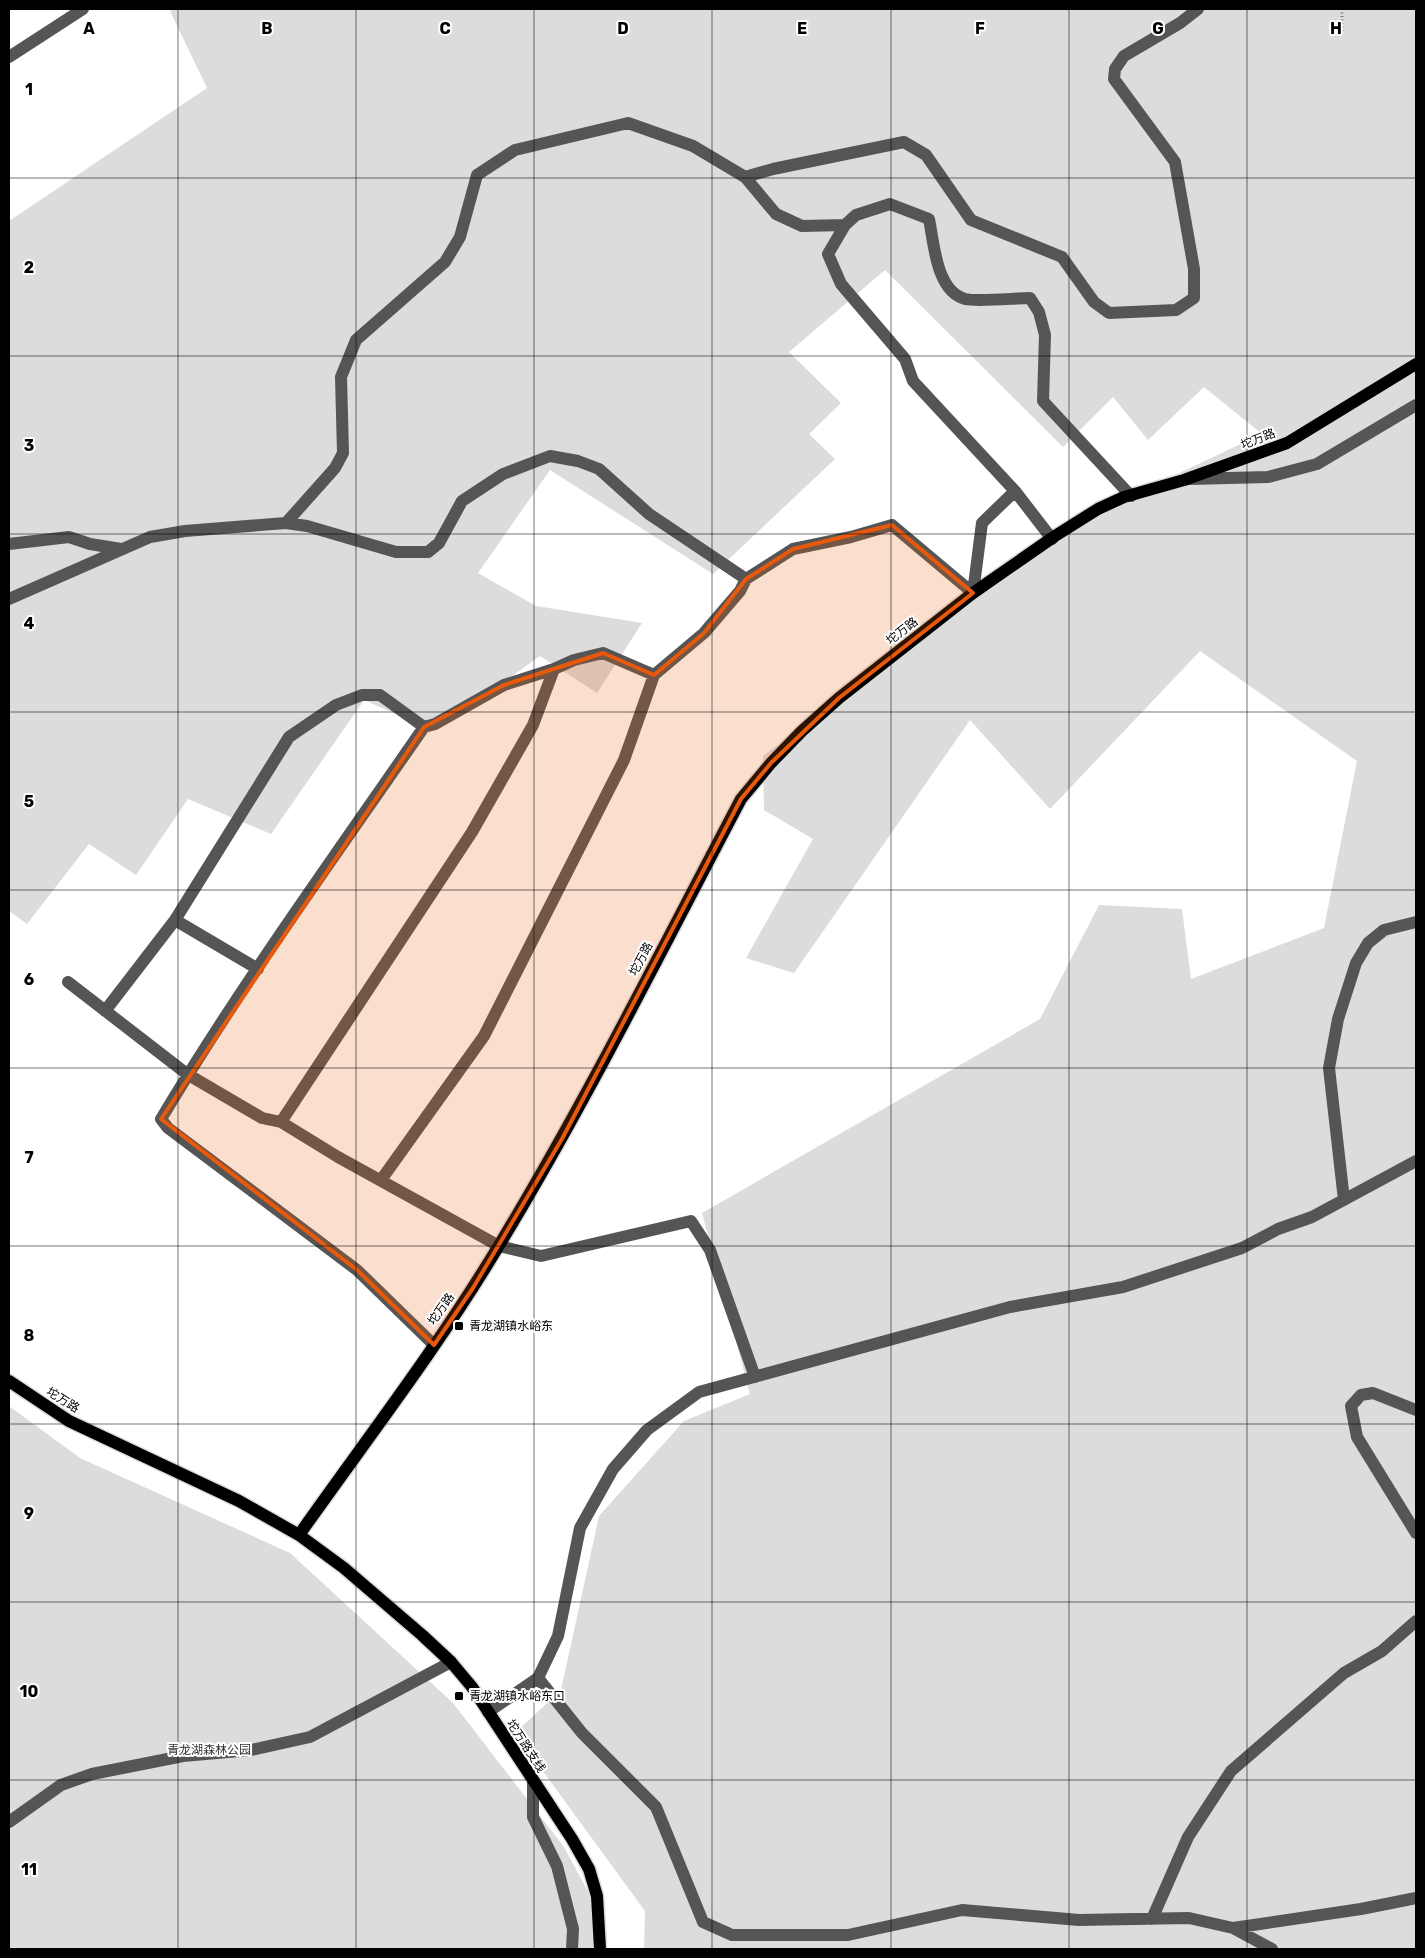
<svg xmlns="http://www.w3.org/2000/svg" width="1425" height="1958" font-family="Rubik,'Noto Sans SC',sans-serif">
  <rect width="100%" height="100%" fill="#fff"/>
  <path fill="#dcdcdc" d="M173 9H1416V1949H644L645 1911 515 1733 561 1690 599 1516 684 1421 750 1394 702 1213 1040 1019 1099 905 1182 909 1191 979 1324 928 1357 761 1200 651 1050 809 970 720 794 973 746 958 813 839 764 810 763 756 1086 517 1262 434 1204 387 1148 440 1113 397 1063 447 885 270 789 352 841 403 809 434 835 459 713 574 550 470 478 573 536 606 642 623 597 693 540 656 435 731 364 700 271 834 188 799 136 875 89 844 27 924 9 911V221L207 88 170 11Z
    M9 1406 80 1458 290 1553 453 1703 564 1847 599 1912 600 1949H9Z"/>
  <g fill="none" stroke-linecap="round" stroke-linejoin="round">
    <defs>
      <path id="major" d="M9 1381 69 1421 239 1501 299 1535 344 1568 422 1635 451 1662 472 1687 572 1839 589 1869 597 1896 600 1949
        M299 1535C366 1440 438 1347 498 1247 586 1102 662 949 741 799L771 763 802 731 839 698 973 593 1055 536 1098 509 1124 497 1184 480 1287 443 1416 364"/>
    </defs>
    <use href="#major" stroke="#dbdbdb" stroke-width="15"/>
    <path stroke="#777" stroke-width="3" stroke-dasharray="1 2.5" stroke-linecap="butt" d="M1342 31V9"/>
    <path stroke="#555" stroke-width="12" d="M9 57 83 9
      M745 177 776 214 802 226 845 225
      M1189 479 1268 477 1317 464 1416 405
      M1015 491 913 381 905 359 841 284 828 254 845 225 856 215 890 204 929 219C934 243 936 291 965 299 977 302 1016 298 1030 298L1039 312 1045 335 1043 401 1131 496
      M286 523 335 468 343 453 341 377 356 340 445 262 460 237 477 175 515 150 628 123 693 146 745 177 773 169 904 142 926 155 971 220 1062 257 1094 302 1109 313 1176 310 1194 298V269L1175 162 1114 79 1115 69 1124 56 1180 23 1198 9
      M9 544 69 537 90 544 121 549
      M973 593 982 523 1015 491 1052 539
      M9 599 150 537 185 531 286 523 307 526 396 552H428L439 543 462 501 503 474 550 456 578 461 599 469 649 514 746 579
      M175 920 258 969
      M68 982 187 1074 262 1118 281 1122 338 1157 499 1246 541 1256 691 1221 710 1250 755 1377
      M105 1011 175 920 289 737 336 705 362 695H380L424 727
      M281 1122 472 832 533 725 554 669
      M381 1180 484 1036 624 760 654 675 704 633 740 591 746 579 793 549 851 537 892 525 973 593
      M1344 1200 1329 1068 1338 1019 1356 963 1368 943 1384 930 1416 922
      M434 1345 357 1270 168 1128 161 1119C242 984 335 856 424 727L435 724 504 685 554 669 574 660 603 653 654 675
      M1416 1410 1373 1393 1361 1395 1351 1406 1357 1437 1416 1533
      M538 1678 582 1733 656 1807 703 1922 732 1935H848L962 1910 1079 1920 1189 1918 1233 1928 1272 1949
      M488 1712 538 1678 558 1636 580 1528 613 1469 647 1430 699 1392 1010 1307 1123 1287 1242 1248 1278 1229 1312 1217 1416 1161
      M533 1780V1817L557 1866 573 1929 572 1949
      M9 1822 61 1785 92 1774 183 1756 251 1750 310 1737 451 1662
      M1152 1919 1188 1837 1231 1771 1344 1673 1382 1651 1416 1621
      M1233 1928 1361 1909 1416 1898"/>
    <use href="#major" stroke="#000" stroke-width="12"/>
  </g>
  <path fill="#e8590c" fill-opacity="0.2" stroke="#e8590c" stroke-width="4" stroke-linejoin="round" d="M892 525 973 593 839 698 771 763 741 799 562 1139 473 1288 434 1345 357 1270 161 1119 424 727 504 685 603 653 654 675 704 633 746 579 793 549Z"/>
  <path fill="none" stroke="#000" stroke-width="1" stroke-opacity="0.55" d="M178 9V1949M356 9V1949M534 9V1949M712 9V1949M891 9V1949M1069 9V1949M1247 9V1949M9 178H1416M9 356H1416M9 534H1416M9 712H1416M9 890H1416M9 1068H1416M9 1246H1416M9 1424H1416M9 1602H1416M9 1780H1416"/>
  <g fill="#000" stroke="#fff" stroke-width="2">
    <rect x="454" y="1321" width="10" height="10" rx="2.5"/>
    <rect x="454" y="1691" width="10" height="10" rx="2.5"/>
  </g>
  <g text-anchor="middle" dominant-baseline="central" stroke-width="4" stroke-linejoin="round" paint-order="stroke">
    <g font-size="12" fill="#000" stroke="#fff">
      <text transform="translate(1258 439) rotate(-21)">坨万路</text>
      <text transform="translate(902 631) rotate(-38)">坨万路</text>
      <text transform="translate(641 959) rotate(-62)">坨万路</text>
      <text transform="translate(441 1309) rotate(-55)">坨万路</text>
      <text transform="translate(63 1400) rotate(32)">坨万路</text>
      <text transform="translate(526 1746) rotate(57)">坨万路支线</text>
    </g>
    <g font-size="12" fill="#000" stroke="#fff" text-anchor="start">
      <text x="469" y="1326">青龙湖镇水峪东</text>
      <text x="469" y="1696">青龙湖镇水峪东口</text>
    </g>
    <g font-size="12" fill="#333" stroke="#fff">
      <text x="209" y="1750">青龙湖森林公园</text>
    </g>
  </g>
  <g font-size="16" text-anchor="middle" font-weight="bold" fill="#000" stroke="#fff" stroke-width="4" stroke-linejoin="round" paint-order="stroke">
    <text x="89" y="34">A</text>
    <text x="267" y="34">B</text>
    <text x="445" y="34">C</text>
    <text x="623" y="34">D</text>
    <text x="802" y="34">E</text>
    <text x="980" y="34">F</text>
    <text x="1158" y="34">G</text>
    <text x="1336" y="34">H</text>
    <text x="29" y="95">1</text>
    <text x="29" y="273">2</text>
    <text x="29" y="451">3</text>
    <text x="29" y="629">4</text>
    <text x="29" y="807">5</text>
    <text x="29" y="985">6</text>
    <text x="29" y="1163">7</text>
    <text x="29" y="1341">8</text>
    <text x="29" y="1519">9</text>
    <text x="29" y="1697">10</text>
    <text x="29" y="1875">11</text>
  </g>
  <rect width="1425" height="1958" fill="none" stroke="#000000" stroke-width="20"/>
</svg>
